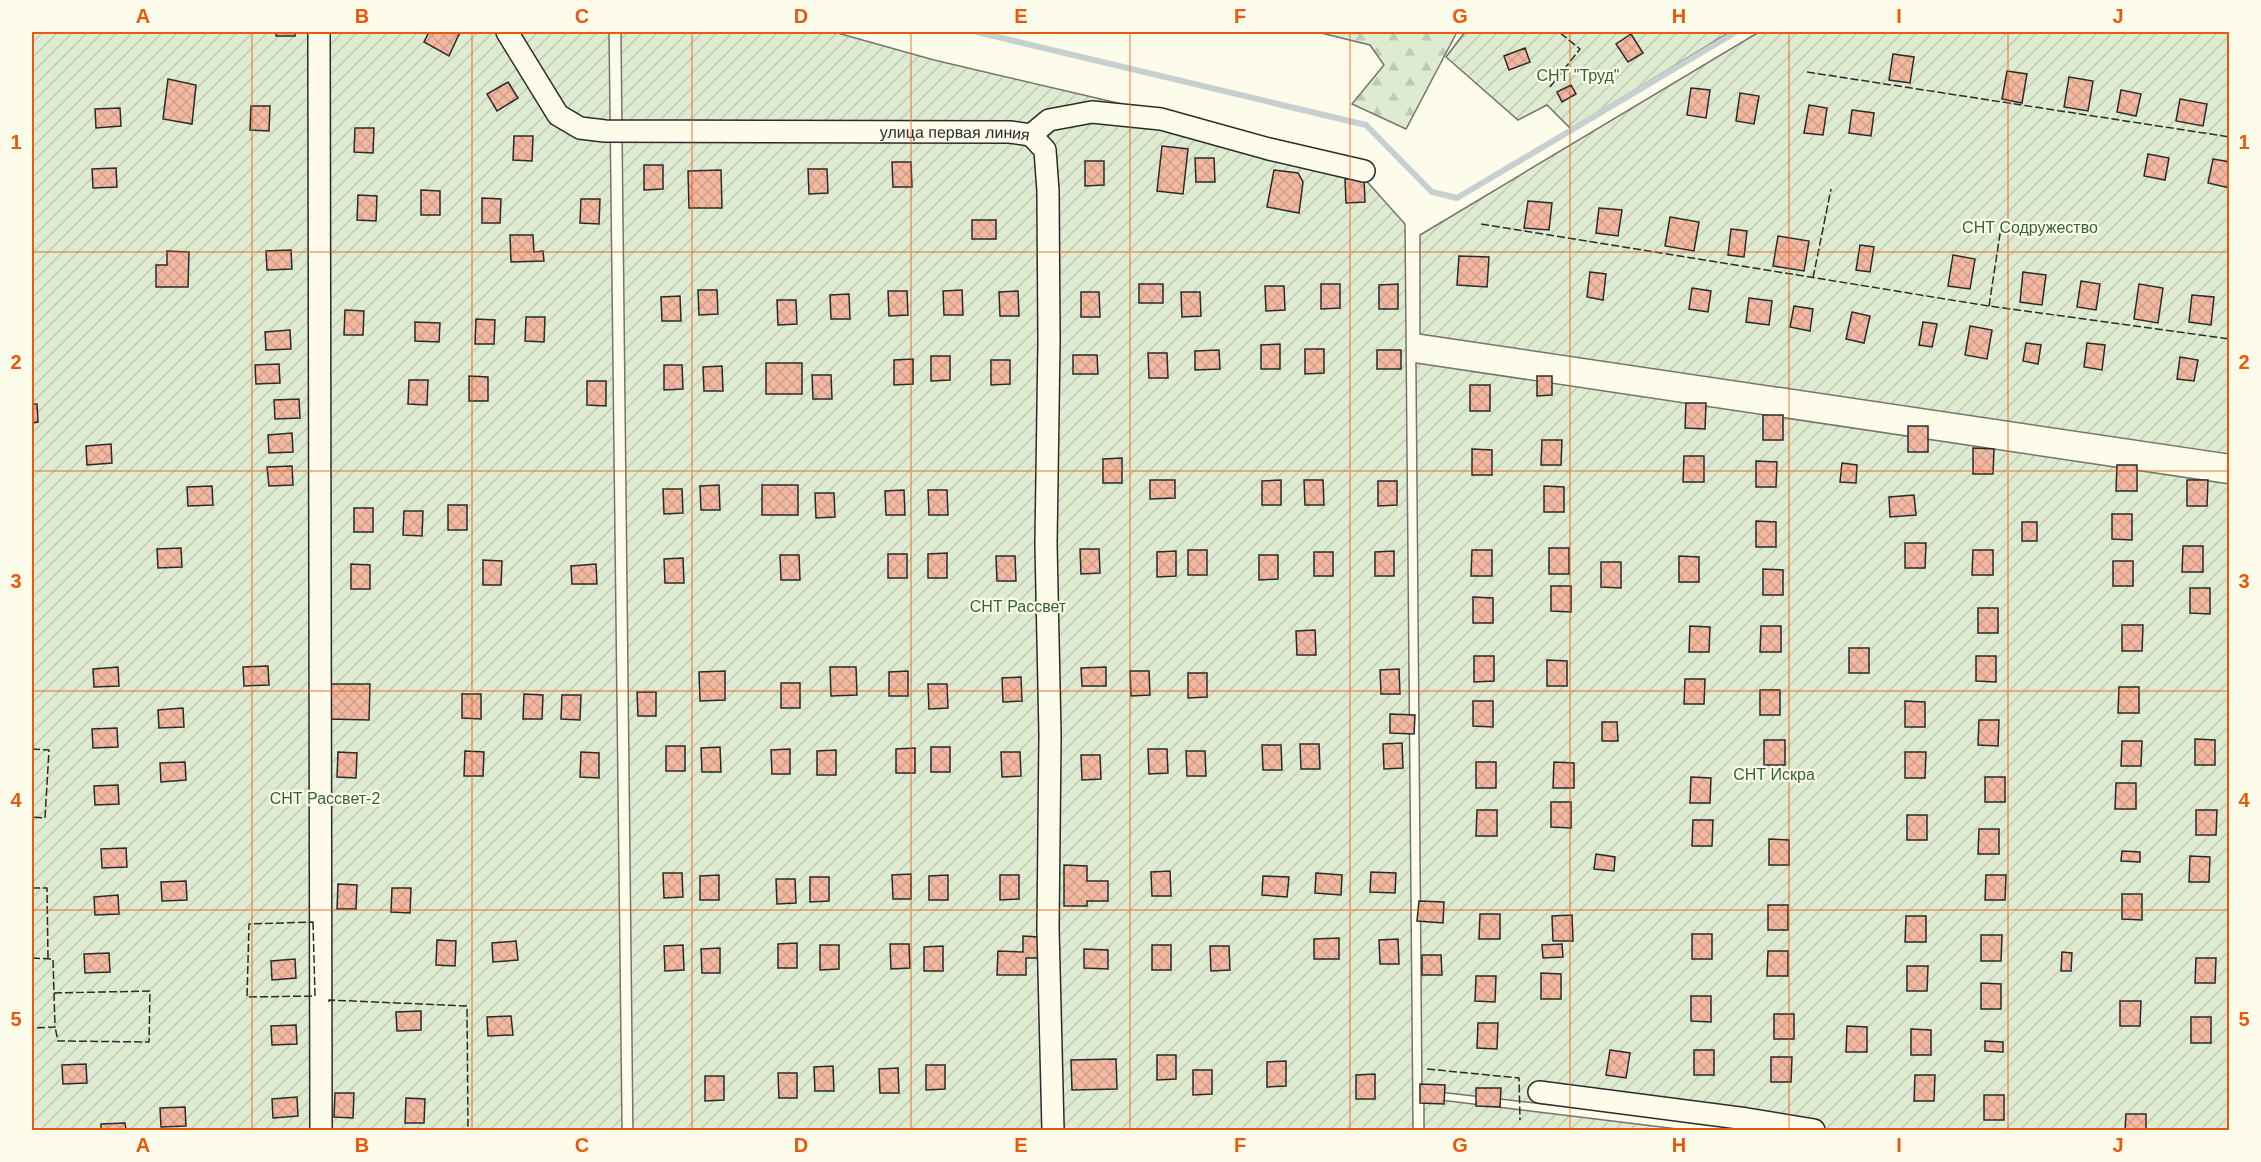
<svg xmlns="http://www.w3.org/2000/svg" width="2261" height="1162" font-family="Arial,sans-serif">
  <defs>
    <pattern id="forest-firs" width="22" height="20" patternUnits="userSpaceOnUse" patternTransform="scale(1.5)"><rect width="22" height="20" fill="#deebd1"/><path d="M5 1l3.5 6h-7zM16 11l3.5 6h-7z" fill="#bfcab4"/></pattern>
    <pattern id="garden-furrows" width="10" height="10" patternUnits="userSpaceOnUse" patternTransform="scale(1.5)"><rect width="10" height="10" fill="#deebd1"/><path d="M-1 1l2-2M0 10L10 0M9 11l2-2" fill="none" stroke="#bfcab4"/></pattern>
    <pattern id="building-cross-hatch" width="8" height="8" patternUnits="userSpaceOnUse" patternTransform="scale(1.5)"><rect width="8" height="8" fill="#f2b8a0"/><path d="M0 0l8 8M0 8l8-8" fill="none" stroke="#d09e8a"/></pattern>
  </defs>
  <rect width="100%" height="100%" fill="#fdfbea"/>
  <path fill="url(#forest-firs)" stroke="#74746e" stroke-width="1.5" d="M1317 32H1457L1406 129 1352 104 1384 65 1370 45Z"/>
  <path fill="url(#garden-furrows)" stroke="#74746e" stroke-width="1.5" d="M32 32H609L622 1130H32Z
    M621 32H834L934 60 1344 156 1405 224 1413 1130H633Z
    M1465 32H1730L1571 129 1547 105 1518 120 1446 57Z
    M1759 32H2229V454L1420 334V235Z
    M1416 363 2229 484V1130H1770L1422 1090Z
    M1424 1098 1686 1130H1424Z"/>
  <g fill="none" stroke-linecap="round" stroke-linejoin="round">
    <path stroke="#c7d0d0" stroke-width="6" d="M977 32 1366 125 1432 192 1457 198 1736 32"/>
  </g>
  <path fill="url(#building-cross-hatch)" stroke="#2b2b2b" stroke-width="1.5" d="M276 32H295V36H276Z
    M429 32H460L449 56 424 42Z
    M1631 34 1643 53 1628 62 1616 44Z
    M1525 48 1530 62 1509 70 1504 56Z
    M1893 54 1914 57 1910 83 1889 80Z
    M2007 71 2027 74 2022 103 2002 99Z
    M2069 77 2093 81 2088 111 2064 107Z
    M168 79 196 85 192 124 163 119Z
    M508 82 518 98 497 111 487 94Z
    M1571 85 1576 94 1562 102 1557 92Z
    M1691 88 1710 90 1706 118 1687 115Z
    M2121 90 2141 94 2136 116 2117 112Z
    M1740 93 1759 96 1754 124 1736 121Z
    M2180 99 2207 104 2203 126 2176 121Z
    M1809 105 1827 108 1823 135 1804 133Z
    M251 106H270L269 131 250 130Z
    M120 108 121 126 96 128 95 109Z
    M1852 110 1874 113 1871 136 1849 133Z
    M355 128H374L373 153 354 152Z
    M514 136H533L532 161 513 160Z
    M1162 146 1188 149 1183 194 1157 191Z
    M2148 154 2169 158 2165 180 2144 176Z
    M1195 158H1214L1215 182H1196Z
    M2213 159 2230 162V188L2208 183Z
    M1085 161H1104V185L1085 186Z
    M892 162H911L912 187H893Z
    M644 165H663V189L644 190Z
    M116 168 117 187 93 188 92 169Z
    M808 169H827L828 193 809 194Z
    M721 170 722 208H689L688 171Z
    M1274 170 1298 173 1303 182 1299 213 1267 207Z
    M1364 178 1365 202 1346 203 1345 179Z
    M421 190 440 191V215H421Z
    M358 195 377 196 376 221 357 220Z
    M482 198 501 199 500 223H482Z
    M581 199H600L599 224 580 223Z
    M1528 201 1552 203 1549 230 1524 228Z
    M1599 208 1622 210 1618 236 1596 233Z
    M1670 217 1699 222 1694 251 1665 246Z
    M972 220H996V239H972Z
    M1731 229 1747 231 1744 257 1728 255Z
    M510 235H533L534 252 543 251 544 261 511 262Z
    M1778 236 1809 241 1804 271 1773 266Z
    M1860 245 1874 247 1870 272 1856 270Z
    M291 250 292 269 267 270 266 251Z
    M167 251 189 252 188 287H156V265H167Z
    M1953 255 1975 259 1970 289 1948 286Z
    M1459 256 1489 257 1487 287 1457 285Z
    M1590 272 1606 274 1603 300 1587 297Z
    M2023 272 2046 275 2042 305 2020 302Z
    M2081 281 2100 284 2096 310 2077 307Z
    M1139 284H1163V303H1139Z
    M1321 284H1340V308L1321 309Z
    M1398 284V309H1379V285Z
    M2139 284 2163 288 2158 323 2134 319Z
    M1265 286H1284L1285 310 1266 311Z
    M1692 288 1711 291 1708 312 1689 309Z
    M698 290H717L718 314 699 315Z
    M962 290 963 315H944L943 291Z
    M888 291H907L908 315 889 316Z
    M1018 291 1019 316H1000L999 292Z
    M1081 292H1099L1100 317H1081Z
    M1181 292H1200L1201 316 1182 317Z
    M849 294 850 319H831L830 295Z
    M2192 295 2214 297 2211 325 2189 322Z
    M680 296 681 321H662L661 297Z
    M1749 298 1772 301 1769 325 1746 322Z
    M777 300H796L797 324 778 325Z
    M1794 306 1813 309 1810 331 1790 327Z
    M345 310 364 311 363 335H344Z
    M1852 312 1870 316 1864 343 1846 339Z
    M526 317H545L544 342 525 341Z
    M476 319 495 320 494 344H475Z
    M415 322 440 323 439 342 415 341Z
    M1923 322 1937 324 1932 347 1919 345Z
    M1970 326 1992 330 1987 359 1965 355Z
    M290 330 291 349 266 350 265 332Z
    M2026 343 2041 345 2038 364 2023 361Z
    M2087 343 2105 345 2102 370 2084 367Z
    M1280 344V369H1261V345Z
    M1305 349H1324V373L1305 374Z
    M1219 350 1220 369 1195 370V351Z
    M1377 350H1401V369H1377Z
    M1148 353H1167L1168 378H1149Z
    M1073 355H1097L1098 374H1073Z
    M931 356H950V380L931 381Z
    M2180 357 2198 360 2194 381 2177 379Z
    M913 359V384L894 385V360Z
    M991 360H1010V384L991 385Z
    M766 363H802V394H766Z
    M279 364 280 383 256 384 255 365Z
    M664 365H682L683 389 664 390Z
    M722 366 723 391H704L703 367Z
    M812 375H831L832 399H813Z
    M469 376 488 377V401H469Z
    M1537 376H1552V395L1537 396Z
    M409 380H428L427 405 408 404Z
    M587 381H606V406L587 405Z
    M1470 385H1490V411H1470Z
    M299 399 300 418 275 419 274 400Z
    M1686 403H1706L1705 429 1685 428Z
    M32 404H37L38 422 32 423Z
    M1763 415H1783V440H1763Z
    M1908 426H1928V452H1908Z
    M292 433 293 452 269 453 268 435Z
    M1542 440H1562L1561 465H1541Z
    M111 444 112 463 87 465 86 446Z
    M1973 448 1994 449 1993 474H1973Z
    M1472 449 1492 450V475H1472Z
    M1684 456H1704V482H1683Z
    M1122 458V483H1103V459Z
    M1756 461 1777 462 1776 487H1756Z
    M1842 463 1857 465 1856 483 1840 482Z
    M2117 465H2137V491H2116Z
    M292 466 293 485 269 486 267 467Z
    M1150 480H1175V498L1150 499Z
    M1281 480V505H1262V481Z
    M1304 480H1323L1324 505H1305Z
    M2187 480H2208L2207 506H2187Z
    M1378 481H1397V505L1378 506Z
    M719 485 720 510H701L700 486Z
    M762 485H798V515H762Z
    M212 486 213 505 188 506 187 487Z
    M1544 486 1564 487V512H1544Z
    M663 489H682L683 513 664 514Z
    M904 490 905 515H886L885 491Z
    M928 490H947L948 515H929Z
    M815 493H834L835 517 816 518Z
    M1914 495 1916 515 1890 517 1889 497Z
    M448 505H467V530H448Z
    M354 508H373V532H354Z
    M404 511H423L422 536 403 535Z
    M2112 514H2132V540L2112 539Z
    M1756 521 1776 522V547H1756Z
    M2022 522H2037V541H2022Z
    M1905 543H1926L1925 568H1905Z
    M2183 546H2203V572H2182Z
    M181 548 182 567 158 568 157 549Z
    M1549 548H1569V574H1549Z
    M1080 549H1099L1100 573 1081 574Z
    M1188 550H1207V575H1188Z
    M1472 550H1492V576H1471Z
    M1973 550H1993V575H1972Z
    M1176 551V576L1157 577V552Z
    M1394 551V576H1375V552Z
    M1314 552H1333V576H1314Z
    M947 553V578H928V554Z
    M888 554H907V578H888Z
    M780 555H799L800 580H781Z
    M1259 555H1278V579L1259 580Z
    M996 556H1015L1016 581H997Z
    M1679 556 1699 557V582H1679Z
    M683 558 684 583H665L664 559Z
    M483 560 502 561 501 585H483Z
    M2113 561H2133V586H2113Z
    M1601 562H1621V588L1601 587Z
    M351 564 370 565V589H351Z
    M596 564 597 584H572L571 566Z
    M1763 569 1783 570V595H1763Z
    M1551 586H1571V612L1551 611Z
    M2190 588H2210V614L2190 613Z
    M1473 597 1493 598V623H1473Z
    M1978 608H1998V633H1978Z
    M2122 625H2143L2142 651H2122Z
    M1690 626 1710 627 1709 652H1689Z
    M1761 626H1781V652H1760Z
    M1315 630 1316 655H1297L1296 631Z
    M1849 648H1869V673H1849Z
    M1474 656H1494V681L1474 682Z
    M1976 656H1996V682L1976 681Z
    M1547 660 1567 661V686H1547Z
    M268 666 269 685 244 686 243 667Z
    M118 667 119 686 94 687 93 669Z
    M830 667H856L857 695 831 696Z
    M1106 667V686H1082L1081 668Z
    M1399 669 1400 694H1381L1380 670Z
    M725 671V700L700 701 699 672Z
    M908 671V696H889V672Z
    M1130 671H1149L1150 695 1131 696Z
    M1188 673H1207V697L1188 698Z
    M1021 677 1022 701 1003 702 1002 678Z
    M1685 679H1705L1704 704H1684Z
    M781 683H800V708H781Z
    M330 684H370L369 720 329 719Z
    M928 684H947L948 708 929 709Z
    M2119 687H2139V713H2118Z
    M1760 690H1780V715H1760Z
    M637 692H656V716H638Z
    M462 694H481V719L462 718Z
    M524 694 543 695 542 719H523Z
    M562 695H581L580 720 561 719Z
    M1473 701H1493V727L1473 726Z
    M1905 701 1925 702V727H1905Z
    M183 708 184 727 159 728 158 710Z
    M1390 714 1415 715 1414 734 1390 733Z
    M1979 720H1999L1998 746 1978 745Z
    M1602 722H1617L1618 741H1602Z
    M117 728 118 747 93 748 92 729Z
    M2195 739 2215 740V765H2195Z
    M1764 740H1785V765H1764Z
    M2122 741H2142L2141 766H2121Z
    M1402 743 1403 768 1384 769 1383 744Z
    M1300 744H1319L1320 769H1301Z
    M1262 745H1281L1282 770H1263Z
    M666 746H685V771H666Z
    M720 747 721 772H702L701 748Z
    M931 747H950V772H931Z
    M915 748V773H896V749Z
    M790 749V774H772L771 750Z
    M1148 749H1167L1168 773 1149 774Z
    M836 750V775H817V751Z
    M465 751 484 752 483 776H464Z
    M1186 751H1205L1206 776H1187Z
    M338 752 357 753 356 778 337 777Z
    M581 752 599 753V778L580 777Z
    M1001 752H1020L1021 776 1002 777Z
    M1905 752H1926L1925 778H1905Z
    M1081 755H1100L1101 779 1082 780Z
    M185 762 186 780 161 782 160 763Z
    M1476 762H1496V788H1476Z
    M1554 762 1574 763V788H1553Z
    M1691 777 1711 778 1710 803H1690Z
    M1985 777H2005V802H1985Z
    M2116 783H2136V809H2115Z
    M118 785 119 804 95 805 94 786Z
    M1551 802H1571V828L1551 827Z
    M1477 810H1497V836H1476Z
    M2196 810H2217L2216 835H2196Z
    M1907 815H1927V840H1907Z
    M1693 820H1713L1712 846H1692Z
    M1979 829H1999V854H1978Z
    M1769 839 1789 840V865H1769Z
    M126 848 127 867 102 868 101 849Z
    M2122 851 2140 852V862L2121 861Z
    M1596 854 1615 857 1614 871 1594 869Z
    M2190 856 2210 857 2209 882H2189Z
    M1064 865 1087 866V881H1108V901H1087V906H1064Z
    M1170 871 1171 896H1152L1151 872Z
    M1371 872 1396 873 1395 893 1370 892Z
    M663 873H682L683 897 664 898Z
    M1316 873 1342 875 1341 895 1315 893Z
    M911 874V899H893L892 875Z
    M719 875V900H700V876Z
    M948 875V900H929V876Z
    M1000 875H1019V899L1000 900Z
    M1986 875H2006L2005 900H1985Z
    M1263 876 1289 877 1287 897 1262 895Z
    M810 877H829V901L810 902Z
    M776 879H795L796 903 777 904Z
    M186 881 187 900 162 901 161 882Z
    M338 884 357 885 356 909H337Z
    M392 888H411L410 913 391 912Z
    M2122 894H2142V920L2122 919Z
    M118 895 119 914 95 915 94 897Z
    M1419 901 1444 902 1443 923 1417 921Z
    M1768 905H1788V930H1768Z
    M1480 914H1500V939H1479Z
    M1572 915 1573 941H1553L1552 916Z
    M1906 916H1926V942H1905Z
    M1692 934H1712V959H1692Z
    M1981 935H2002L2001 961H1981Z
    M1023 936 1039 937V958H1026V975H997L998 951 1023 952Z
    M1339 938V959H1314V939Z
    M1398 939 1399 964H1380L1379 940Z
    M437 940 456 941 455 966 436 965Z
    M516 941 518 960 493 962 492 943Z
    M797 943V968H778V944Z
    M890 944H909L910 968 891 969Z
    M1562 944 1563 957 1543 958 1542 945Z
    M683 945 684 970 665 971 664 946Z
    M820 945H839V969L820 970Z
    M1152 945H1171V970H1152Z
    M943 946V971H924V947Z
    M1210 946H1229L1230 970 1211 971Z
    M720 948V973H702L701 949Z
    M1084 949 1108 950V969L1084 968Z
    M1768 951H1788V976H1767Z
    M2062 952 2072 953 2071 971H2061Z
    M109 953 110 972 85 973 84 954Z
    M1422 955H1441L1442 975H1422Z
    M2196 958H2216L2215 983H2195Z
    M295 959 296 978 272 980 271 961Z
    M1907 966H1928L1927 991H1907Z
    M1541 973 1561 974V999H1541Z
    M1476 976H1496L1495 1002 1475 1001Z
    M1981 983 2001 984V1009H1981Z
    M1691 996H1711V1022L1691 1021Z
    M2120 1001H2141L2140 1026H2120Z
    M421 1011V1030L397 1031 396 1012Z
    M1774 1014H1794V1039H1774Z
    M511 1016 513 1035 488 1036 487 1017Z
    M2191 1017H2211V1043H2191Z
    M1478 1023H1498L1497 1049 1477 1048Z
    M296 1025 297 1044 272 1045 271 1026Z
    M1847 1026 1867 1027V1052H1846Z
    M1911 1029 1931 1030V1055H1911Z
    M1985 1041 2003 1042V1052L1985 1051Z
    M1610 1050 1630 1053 1626 1078 1606 1075Z
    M1694 1050H1714V1075H1694Z
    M1157 1055H1176V1079L1157 1080Z
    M1771 1057H1792L1791 1082H1771Z
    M1116 1059 1117 1089 1072 1090 1071 1060Z
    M1286 1061V1086L1267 1087V1062Z
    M86 1064 87 1083 63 1084 62 1065Z
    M926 1065H945V1089L926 1090Z
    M833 1066 834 1091H815L814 1067Z
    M898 1068 899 1093H880L879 1069Z
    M1193 1070H1212V1094L1193 1095Z
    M778 1073H797V1098H779Z
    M1375 1074V1099H1356V1075Z
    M1915 1075H1935L1934 1101H1914Z
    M705 1076H724V1100L705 1101Z
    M1420 1084 1445 1085 1444 1104 1420 1103Z
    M1476 1088H1501L1500 1107 1476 1106Z
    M335 1093H354L353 1118 334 1117Z
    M1984 1095H2004V1120H1984Z
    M297 1097 298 1116 273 1118 272 1099Z
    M406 1098 425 1099 424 1123H405Z
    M185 1107 186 1126 161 1127 160 1108Z
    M2126 1114H2146V1130H2125Z
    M125 1123 126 1130H101V1124Z"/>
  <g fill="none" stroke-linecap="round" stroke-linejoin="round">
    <defs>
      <g id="minor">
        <path d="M319 32 321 1130"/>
        <path id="s1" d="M507 32 558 115 580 128 605 131 1010 132 1031 135 1049 120 1092 112 1161 119 1269 149 1364 171"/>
        <path d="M1031 135 1045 150 1048 191 1049 341 1046 544 1050 735 1048 929 1053 1130"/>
        <path d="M1539 1092 1747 1119 1814 1130"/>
      </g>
    </defs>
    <use href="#minor" stroke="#2b2b2b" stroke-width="24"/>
    <use href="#minor" stroke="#fdfbea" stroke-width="21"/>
    <path stroke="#2b2b2b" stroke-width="1.5" stroke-dasharray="8 3" stroke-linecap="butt" d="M1807 72 2230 137
      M1550 87 1580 49 1559 32
      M1481 224 1989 306 2230 339
      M1813 278 1831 189
      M1989 306 2002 221
      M32 749 49 750 45 818 32 817
      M32 888H47L48 959
      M313 922 315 996 247 997 249 924Z
      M32 958 53 959 55 1027 32 1028
      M54 993 150 991 149 1042 58 1041 55 1027
      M329 1002V1000L467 1006 468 1130
      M1427 1069 1519 1078 1520 1120"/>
  </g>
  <path fill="none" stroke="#e8590c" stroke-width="1.5" stroke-opacity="0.55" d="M252 32V1130M472 32V1130M692 32V1130M911 32V1130M1130 32V1130M1350 32V1130M1570 32V1130M1789 32V1130M2008 32V1130M32 252H2230M32 471H2230M32 691H2230M32 910H2230"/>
  <g text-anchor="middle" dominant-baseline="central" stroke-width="4.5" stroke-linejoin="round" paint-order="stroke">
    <g font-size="16" fill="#34623c" stroke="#fdfbea">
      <text x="1578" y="75">СНТ "Труд"</text>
      <text x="2030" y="227">СНТ Содружество</text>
      <text x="1018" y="606">СНТ Рассвет</text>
      <text x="1774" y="774">СНТ Искра</text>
      <text x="325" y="798">СНТ Рассвет-2</text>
    </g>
    <g font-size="16" fill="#2b2b2b" stroke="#fdfbea">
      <text stroke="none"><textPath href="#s1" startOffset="498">улица первая линия</textPath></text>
    </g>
  </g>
  <rect width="2261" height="1162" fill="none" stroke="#fdfbea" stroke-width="66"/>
  <rect x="33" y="33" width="2195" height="1096" fill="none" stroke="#e8590c" stroke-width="2"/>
  <g font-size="20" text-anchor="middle" font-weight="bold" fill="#e8590c">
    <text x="143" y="23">A</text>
    <text x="362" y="23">B</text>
    <text x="582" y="23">C</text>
    <text x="801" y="23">D</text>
    <text x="1021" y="23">E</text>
    <text x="1240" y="23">F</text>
    <text x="1460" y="23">G</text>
    <text x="1679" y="23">H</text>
    <text x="1899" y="23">I</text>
    <text x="2118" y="23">J</text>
    <text x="16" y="149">1</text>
    <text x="2244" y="149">1</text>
    <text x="16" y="369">2</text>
    <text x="2244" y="369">2</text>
    <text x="16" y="588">3</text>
    <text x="2244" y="588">3</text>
    <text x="16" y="807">4</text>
    <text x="2244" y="807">4</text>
    <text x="16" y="1026">5</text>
    <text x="2244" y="1026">5</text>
    <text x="143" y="1152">A</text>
    <text x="362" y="1152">B</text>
    <text x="582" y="1152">C</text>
    <text x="801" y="1152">D</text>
    <text x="1021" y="1152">E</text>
    <text x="1240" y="1152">F</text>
    <text x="1460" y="1152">G</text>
    <text x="1679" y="1152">H</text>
    <text x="1899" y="1152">I</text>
    <text x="2118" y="1152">J</text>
  </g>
</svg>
